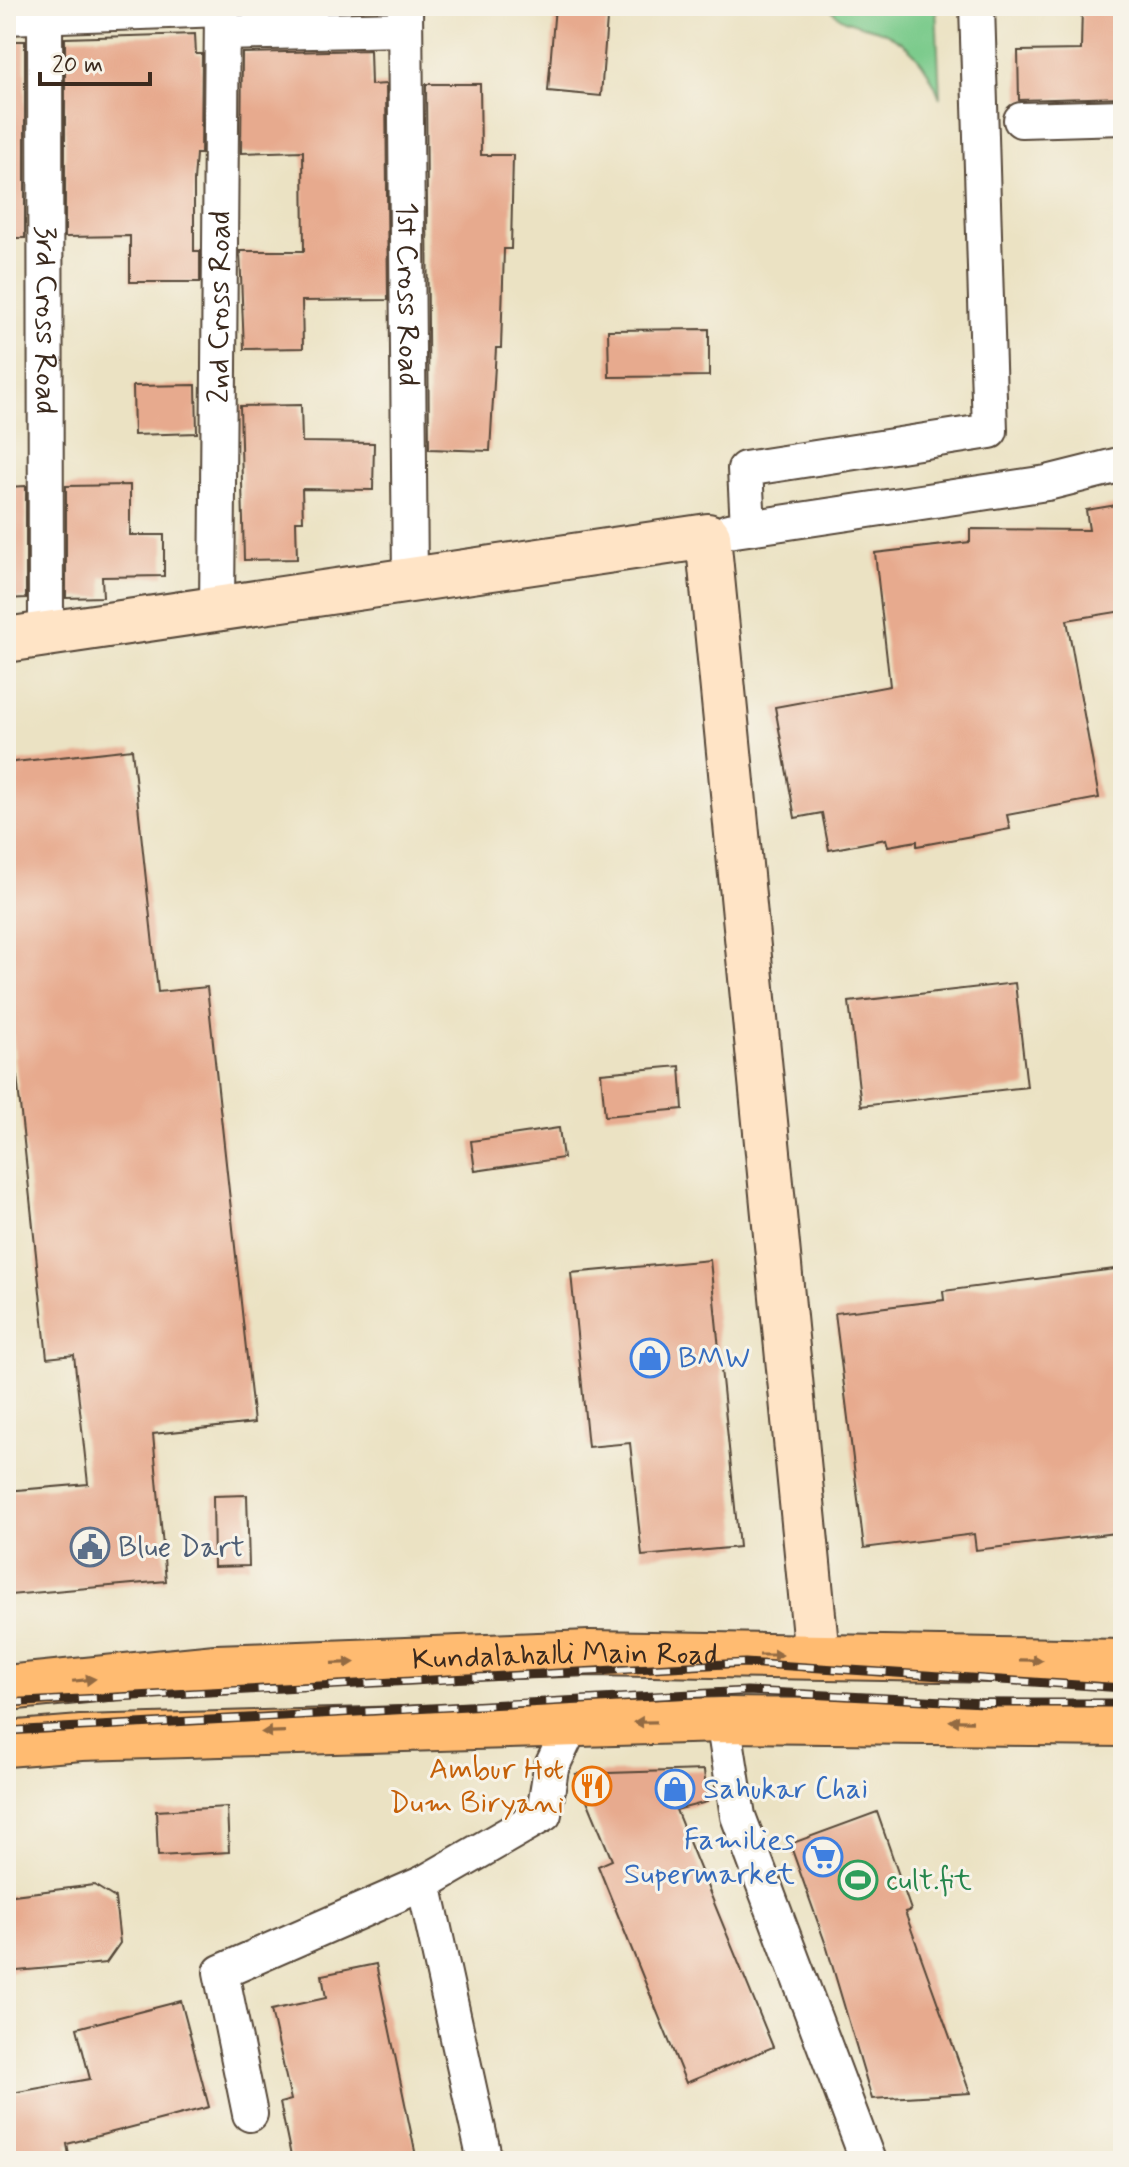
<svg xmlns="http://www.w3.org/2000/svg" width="1129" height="2167" font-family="Mynerve,sans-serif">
  <rect width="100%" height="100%" fill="#f7f3e8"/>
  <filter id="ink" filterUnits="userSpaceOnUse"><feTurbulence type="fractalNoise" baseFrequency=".0125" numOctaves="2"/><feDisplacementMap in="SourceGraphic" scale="16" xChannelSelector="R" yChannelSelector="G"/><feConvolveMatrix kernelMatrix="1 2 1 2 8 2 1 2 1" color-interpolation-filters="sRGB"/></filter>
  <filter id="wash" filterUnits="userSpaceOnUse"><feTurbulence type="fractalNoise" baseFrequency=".006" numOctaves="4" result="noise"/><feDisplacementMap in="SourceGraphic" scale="32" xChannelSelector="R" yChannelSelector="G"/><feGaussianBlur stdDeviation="1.8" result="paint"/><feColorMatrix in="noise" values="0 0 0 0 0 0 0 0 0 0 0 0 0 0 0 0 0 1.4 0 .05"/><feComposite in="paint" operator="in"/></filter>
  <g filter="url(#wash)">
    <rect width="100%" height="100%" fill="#ebe2c3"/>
    <path fill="#7bcb8c" stroke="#5b7a55" stroke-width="2" d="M828 6H936L940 98C929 68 910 41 878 30 859 24 842 24 828 6Z"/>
    <g id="blocks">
      <path fill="#e7aa8e" d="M555 6H608L601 96 548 91Z
        M1082 6H1123V97L1019 100 1018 51 1081 50Z
        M195 34 196 54H202L201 154H196L194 181V251H200V282H130V236L65 237V38Z
        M6 41H25V238H6Z
        M370 50 371 85 386 84 388 300 302 301 303 348 244 349 240 251H304L303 151 241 153 242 53Z
        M426 84H480L481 155H513L511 249H504L501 348H496L490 451 429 449Z
        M709 329V376L609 377 608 330Z
        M196 385 197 433 134 435 133 386Z
        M301 405 302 442 374 443 373 490 302 489 303 521H296L297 559 244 560 240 406Z
        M130 485V535H164V576L102 577 103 597 66 598V486Z
        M26 486V598L6 599V487Z
        M1123 504V611L1067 620 1099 798 1007 815 1010 829 917 846V841L888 846 886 839 829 850 822 813 795 818 775 707 890 686 875 553 970 542V529L1089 530 1086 510Z
        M132 749 158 992 207 987 254 1423 153 1434 166 1581 10 1595 6 1491 88 1484 74 1355 47 1358 6 973V763Z
        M1015 983 1027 1087 861 1106 849 1002Z
        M680 1066 683 1109 605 1116 601 1073Z
        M559 1128 563 1158 475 1171 471 1141Z
        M710 1260 739 1547 642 1556 630 1443 588 1447 571 1273Z
        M1123 1268V1532L976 1550 974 1534 864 1548 835 1313 944 1300 943 1291Z
        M247 1495 249 1566 214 1567 213 1496Z
        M704 1770 707 1802 676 1810 773 2047 686 2083 598 1866 612 1860 576 1774Z
        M227 1807 229 1852 158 1856 156 1811Z
        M877 1812 911 1910 905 1912 970 2093 872 2099 827 1948 790 1844Z
        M94 1885 115 1898 120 1943 106 1963 6 1972V1896Z
        M376 1964 417 2161H292L280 2103 291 2100 271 2010 326 1998 322 1975Z
        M181 2001 209 2107 67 2144 69 2155 46 2161H6V2094L90 2079 77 2028Z"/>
    </g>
  </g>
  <g filter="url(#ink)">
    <use href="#blocks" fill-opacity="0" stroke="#554637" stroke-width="2"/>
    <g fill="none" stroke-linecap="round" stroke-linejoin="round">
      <defs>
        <g id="street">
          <path id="s1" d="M45 6 46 634"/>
          <path id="s2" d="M405 6 410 581"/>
          <path d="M6 17 222 9"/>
          <path d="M222 33 405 29"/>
          <path d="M1021 120 1123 117"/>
          <path d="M748 527 745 469 990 431 977 6"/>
          <path d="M728 531 1047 483 1123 464"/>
          <path id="s3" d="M217 609 222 6"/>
          <path d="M723 1720 738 1816 868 2161"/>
          <path d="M424 1883 485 2161"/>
          <path d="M250 2114 221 1972 424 1883 544 1814 551 1768 573 1722"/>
        </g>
        <path id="secondary" d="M6 640 708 536 817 1656"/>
        <g id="primary">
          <path id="s4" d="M6 1688 216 1667 590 1653 1123 1662"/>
          <path d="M6 1744 81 1738 723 1720 1123 1724"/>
        </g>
      </defs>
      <use href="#street" stroke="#554637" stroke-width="38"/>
      <use href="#secondary" stroke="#554637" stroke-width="48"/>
      <use href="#primary" stroke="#554637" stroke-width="48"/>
      <use href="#street" stroke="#fff" stroke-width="34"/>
      <use href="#secondary" stroke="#ffe4c6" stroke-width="44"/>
      <use href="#primary" stroke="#ffbb71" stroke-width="44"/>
      <defs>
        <path id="rail" d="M6 1703 745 1663 1123 1688
          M6 1731 747 1691 984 1703H1123"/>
      </defs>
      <use href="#rail" stroke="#3b2a1e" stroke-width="9"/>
      <use href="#rail" stroke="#f7f3e8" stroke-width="6" stroke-dasharray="18" stroke-linecap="butt"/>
    </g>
    <defs><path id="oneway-solid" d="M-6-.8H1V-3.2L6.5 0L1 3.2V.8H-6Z" transform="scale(2)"/></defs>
    <g fill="#936b43">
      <use href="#oneway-solid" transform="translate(771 1655)"/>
      <use href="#oneway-solid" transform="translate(1031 1660) rotate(1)"/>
      <use href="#oneway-solid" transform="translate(343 1663) rotate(-2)"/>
      <use href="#oneway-solid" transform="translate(84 1680) rotate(-6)"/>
      <use href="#oneway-solid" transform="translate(961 1721) rotate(-179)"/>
      <use href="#oneway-solid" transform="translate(645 1722) rotate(179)"/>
      <use href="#oneway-solid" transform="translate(273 1732) rotate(178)"/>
    </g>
  </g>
  <defs>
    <symbol id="shop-ring" viewBox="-11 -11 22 22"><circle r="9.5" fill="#f7f3e8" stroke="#3f7fe0" stroke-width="1.5"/><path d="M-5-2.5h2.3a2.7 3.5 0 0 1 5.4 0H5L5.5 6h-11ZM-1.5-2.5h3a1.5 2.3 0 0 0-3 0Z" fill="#3f7fe0"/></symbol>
    <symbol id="civic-ring" viewBox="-11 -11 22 22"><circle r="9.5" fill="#f7f3e8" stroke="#5c6f8a" stroke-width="1.5"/><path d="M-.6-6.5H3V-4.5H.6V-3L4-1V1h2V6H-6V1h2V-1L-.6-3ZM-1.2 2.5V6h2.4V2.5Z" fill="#5c6f8a"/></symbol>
    <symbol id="restaurant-ring" viewBox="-11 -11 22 22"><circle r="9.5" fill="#f7f3e8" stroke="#e8710a" stroke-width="1.5"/><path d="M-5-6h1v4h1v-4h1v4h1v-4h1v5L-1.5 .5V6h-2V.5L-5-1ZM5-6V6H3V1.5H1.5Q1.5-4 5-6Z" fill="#e8710a"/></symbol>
    <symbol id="supermarket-ring" viewBox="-11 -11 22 22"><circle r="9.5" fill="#f7f3e8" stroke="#3f7fe0" stroke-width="1.5"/><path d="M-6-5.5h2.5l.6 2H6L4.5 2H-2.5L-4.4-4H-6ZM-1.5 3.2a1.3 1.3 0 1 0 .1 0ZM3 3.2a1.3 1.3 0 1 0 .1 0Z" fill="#3f7fe0"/></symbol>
    <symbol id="stadium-ring" viewBox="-11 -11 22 22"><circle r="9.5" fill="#f7f3e8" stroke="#2e9e5b" stroke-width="1.5"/><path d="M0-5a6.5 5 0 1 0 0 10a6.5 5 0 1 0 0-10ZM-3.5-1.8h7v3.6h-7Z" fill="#2e9e5b"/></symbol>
  </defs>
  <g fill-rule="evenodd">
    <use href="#shop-ring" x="628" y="1336" width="44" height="44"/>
    <use href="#civic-ring" x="68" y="1525" width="44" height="44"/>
    <use href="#restaurant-ring" x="570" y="1764" width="44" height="44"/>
    <use href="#shop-ring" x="653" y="1767" width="44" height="44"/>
    <use href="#supermarket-ring" x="801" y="1835" width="44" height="44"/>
    <use href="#stadium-ring" x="836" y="1858" width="44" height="44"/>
  </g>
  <g text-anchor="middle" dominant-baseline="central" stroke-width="6" stroke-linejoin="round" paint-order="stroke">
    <g font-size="30" fill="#3b2a1e" stroke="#f7f3e8">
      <text stroke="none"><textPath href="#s2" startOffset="288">1st Cross Road</textPath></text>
      <text stroke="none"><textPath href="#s3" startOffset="302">2nd Cross Road</textPath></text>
      <text stroke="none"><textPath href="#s1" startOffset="314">3rd Cross Road</textPath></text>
      <text stroke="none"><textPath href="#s4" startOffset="560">Kundalahalli Main Road</textPath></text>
    </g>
    <g font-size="30" fill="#366cbe" stroke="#f7f3e8" text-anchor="start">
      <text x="678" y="1358">BMW</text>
      <text x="703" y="1789">Sahukar Chai</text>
      <text x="795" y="1840" text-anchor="end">Families<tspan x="795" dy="34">Supermarket</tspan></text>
    </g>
    <g font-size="30" fill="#4e5e75" stroke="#f7f3e8" text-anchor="start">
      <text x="118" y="1547">Blue Dart</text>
    </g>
    <g font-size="30" fill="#c56008" stroke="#f7f3e8" text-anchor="end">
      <text x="564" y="1769">Ambur Hot<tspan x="564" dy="34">Dum Biryani</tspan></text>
    </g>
    <g font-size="30" fill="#27864d" stroke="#f7f3e8" text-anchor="start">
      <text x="886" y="1880">cult.fit</text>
    </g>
  </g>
  <rect width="1129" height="2167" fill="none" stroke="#f7f3e8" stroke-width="32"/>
  <path d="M40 72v12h110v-12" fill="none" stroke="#3b2a1e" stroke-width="4"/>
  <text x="52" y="72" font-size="24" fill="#3b2a1e" stroke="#f7f3e8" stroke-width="6" paint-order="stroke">20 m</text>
</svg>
